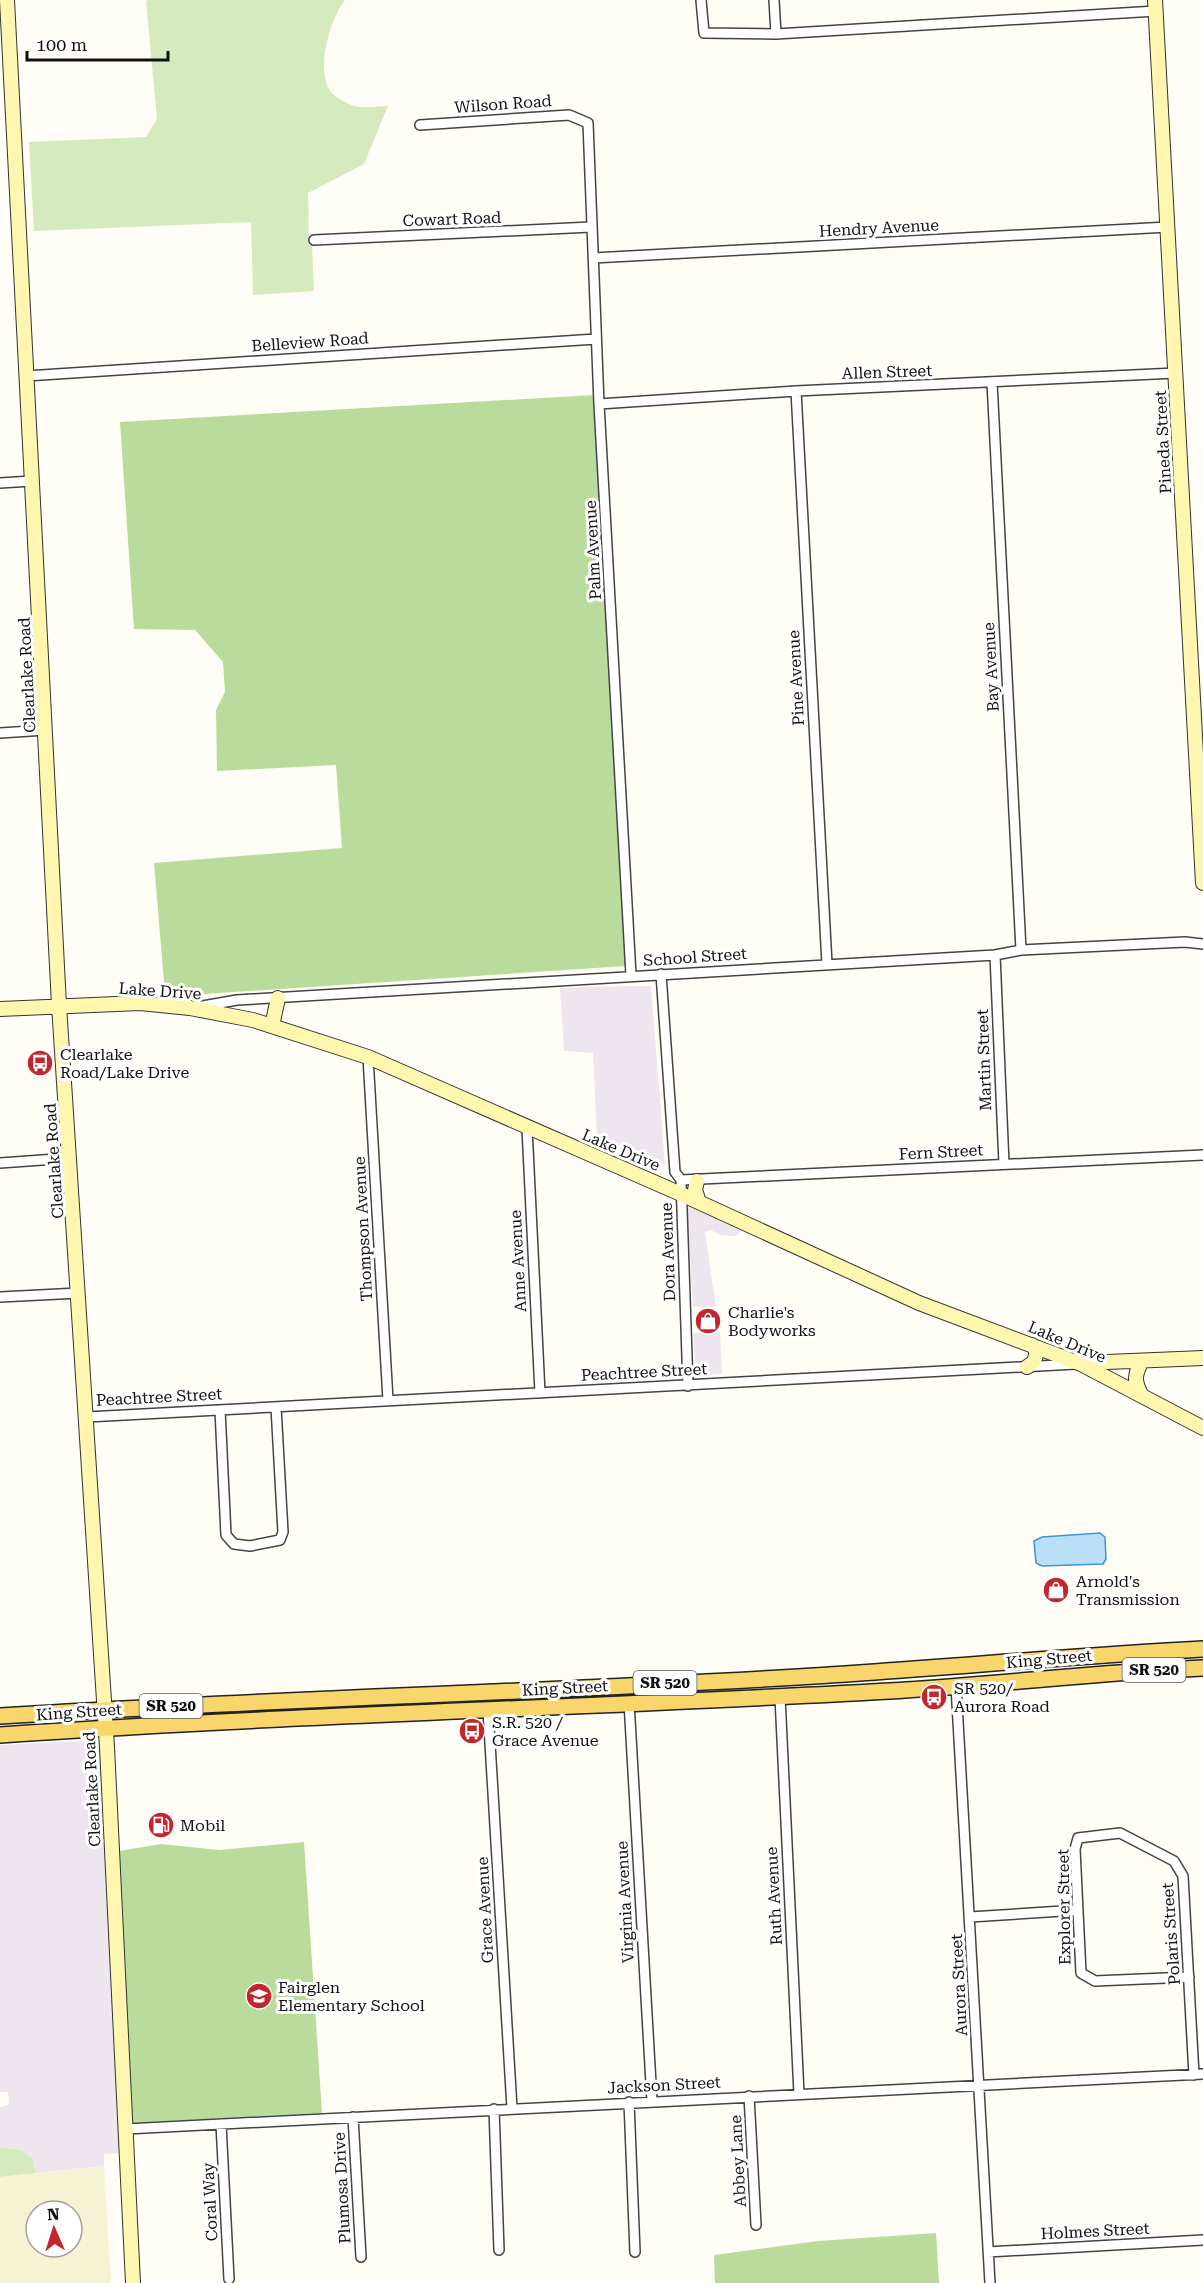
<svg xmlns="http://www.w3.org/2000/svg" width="1203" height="2283" font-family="'Roboto Serif',serif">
  <rect width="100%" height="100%" fill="#fffdf5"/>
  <path fill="#eee6ef" d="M627 986H651L665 1165 597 1135 593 1053 564 1051 560 988Z
    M687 1206 743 1230 736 1236 720 1235 711 1230 705 1232 716 1307H693Z
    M720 1332 722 1374 696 1375 693 1333Z
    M101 1740 122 2153 104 2154V2166L36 2173 33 2158 21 2150 0 2147V2107L9 2105 8 2092H0V1745Z"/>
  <path fill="#f6f3d4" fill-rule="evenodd" d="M104 2166 111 2283H0V2177ZM36 2211H72V2247H36Z"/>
  <path fill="#d5ebbd" d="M149 0H345C330 19 315 71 331 92 335 97 346 103 351 105 361 109 378 106 388 106L364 164 308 193 309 245 312 246 314 291 253 295 251 222 34 231 29 142 146 137 157 119 146 1Z
    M0 2147 21 2150 33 2158 36 2173 0 2177Z"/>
  <path fill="#b9dc9c" d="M594 395 626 966 175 996 164 982 154 863 342 848 336 765 217 771 216 710 225 692 223 662 195 630 134 629 120 422Z
    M304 1842 322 2113 131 2123 119 1851 161 1844 219 1850Z
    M936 2233 939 2283H715L714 2255 818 2241Z"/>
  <path fill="#b9e0f7" stroke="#3f96cf" stroke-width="1.5" d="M1100 1533 1105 1537 1106 1559 1103 1564 1042 1566 1036 1563 1034 1541 1042 1537Z"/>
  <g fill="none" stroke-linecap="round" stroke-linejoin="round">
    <defs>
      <path id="street" d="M701 0 704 33 776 34 1156 11
        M774 0 776 34
        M420 125 569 115 588 123 599 404 631 975
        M314 240 591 227
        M593 258 1168 227
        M26 376 596 339
        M992 382 1021 950
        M796 391 827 964
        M599 404 796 391 1176 373
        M0 483 32 481
        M0 733 46 730
        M995 955 1004 1164
        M661 974 675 1172 681 1180 688 1386
        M197 1007 237 1000 995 955 1021 950 1185 942 1203 944
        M368 1057 388 1400
        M527 1128 540 1393
        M0 1163 70 1158
        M681 1180 1203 1155
        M0 1297 79 1293
        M220 1410 226 1535 234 1544 250 1546 280 1540 283 1532 276 1407
        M87 1417 1076 1364
        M956 1686 990 2283
        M780 1697 799 2094
        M629 1702 652 2101
        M488 1710 512 2108
        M970 1917 1078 1910
        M1189 1977 1095 1981 1081 1973 1075 1849 1078 1838 1120 1833 1174 1861 1183 1876 1194 2075
        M749 2096 756 2225
        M629 2102 635 2252
        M494 2109 499 2250
        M353 2117 361 2257
        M221 2124 229 2279
        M126 2129 1203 2074
        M988 2252 1203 2240"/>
      <path id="secondary" d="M7 0 59 1005 107 1747 133 2283
        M1155 0 1203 883
        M0 1009 140 1003 190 1008 253 1020 368 1057 681 1194 919 1303 1081 1364 1203 1428
        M272 1026 278 998
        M697 1181 695 1190 699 1202
        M1142 1361C1134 1375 1134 1382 1142 1396
        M1083 1363 1203 1358
        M1027 1367 1034 1362 1037 1351 1032 1345"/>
      <path id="primary" d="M0 1716C266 1699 532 1693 798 1677 933 1669 1068 1656 1203 1649
        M0 1735C290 1715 581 1708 871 1692 982 1687 1092 1672 1203 1668"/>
    </defs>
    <use href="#street" stroke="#444" stroke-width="12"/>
    <use href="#secondary" stroke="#333" stroke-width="16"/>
    <use href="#primary" stroke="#222" stroke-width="18"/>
    <use href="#street" stroke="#fff" stroke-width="9"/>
    <use href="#secondary" stroke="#fff6b0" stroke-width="14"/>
    <use href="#primary" stroke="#f9d66b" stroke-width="15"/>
  </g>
  <defs>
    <symbol id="bus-disc" viewBox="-11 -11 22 22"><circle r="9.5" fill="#c4262e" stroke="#fff"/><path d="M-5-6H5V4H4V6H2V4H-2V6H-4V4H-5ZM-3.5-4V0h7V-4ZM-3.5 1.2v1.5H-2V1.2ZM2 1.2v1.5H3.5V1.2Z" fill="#fff"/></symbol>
    <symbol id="shop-disc" viewBox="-11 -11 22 22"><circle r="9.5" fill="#c4262e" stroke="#fff"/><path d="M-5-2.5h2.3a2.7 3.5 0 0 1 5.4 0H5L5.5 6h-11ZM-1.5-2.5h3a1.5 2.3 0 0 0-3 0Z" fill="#fff"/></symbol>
    <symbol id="fuel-disc" viewBox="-11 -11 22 22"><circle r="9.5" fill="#c4262e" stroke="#fff"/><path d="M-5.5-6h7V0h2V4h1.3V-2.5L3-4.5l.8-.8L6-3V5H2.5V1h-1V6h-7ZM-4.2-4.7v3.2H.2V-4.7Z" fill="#fff"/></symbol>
    <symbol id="school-disc" viewBox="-11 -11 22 22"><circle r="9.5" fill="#c4262e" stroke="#fff"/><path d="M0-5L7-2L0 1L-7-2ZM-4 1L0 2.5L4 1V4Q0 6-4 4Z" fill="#fff"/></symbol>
  </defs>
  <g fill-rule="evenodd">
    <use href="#bus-disc" x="25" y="1048" width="30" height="30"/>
    <use href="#shop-disc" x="693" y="1306" width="30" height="30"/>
    <use href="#shop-disc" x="1041" y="1575" width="30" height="30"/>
    <use href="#bus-disc" x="919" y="1682" width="30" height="30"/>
    <use href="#bus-disc" x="457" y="1716" width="30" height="30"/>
    <use href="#fuel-disc" x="146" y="1810" width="30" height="30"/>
    <use href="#school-disc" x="244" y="1981" width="30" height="30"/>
  </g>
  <g text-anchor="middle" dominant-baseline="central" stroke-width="6" stroke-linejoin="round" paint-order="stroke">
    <g fill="#fff" stroke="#585858" stroke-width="1.5">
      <rect x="1122.5" y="1658" width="63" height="24" rx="4.5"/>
      <rect x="633.5" y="1671" width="63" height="24" rx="4.5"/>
      <rect x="139.5" y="1694" width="63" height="24" rx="4.5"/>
    </g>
    <g font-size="15" font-weight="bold" fill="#111">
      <text x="1154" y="1670">SR 520</text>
      <text x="665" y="1683">SR 520</text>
      <text x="171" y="1706">SR 520</text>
    </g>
    <g font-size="16" fill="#111" stroke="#fff">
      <text transform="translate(503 104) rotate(-4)">Wilson Road</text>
      <text transform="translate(452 219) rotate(-2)">Cowart Road</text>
      <text transform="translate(879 228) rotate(-3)">Hendry Avenue</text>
      <text transform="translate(310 342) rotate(-4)">Belleview Road</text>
      <text transform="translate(887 372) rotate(-2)">Allen Street</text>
      <text transform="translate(1163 442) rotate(-93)">Pineda Street</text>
      <text transform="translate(593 550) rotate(-93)">Palm Avenue</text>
      <text transform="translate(991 667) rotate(-93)">Bay Avenue</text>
      <text transform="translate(27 675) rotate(-93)">Clearlake Road</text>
      <text transform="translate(796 678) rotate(-93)">Pine Avenue</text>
      <text transform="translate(695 957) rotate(-4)">School Street</text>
      <text transform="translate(160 991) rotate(4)">Lake Drive</text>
      <text transform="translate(984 1060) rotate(-92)">Martin Street</text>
      <text transform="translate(621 1150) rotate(23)">Lake Drive</text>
      <text transform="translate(941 1152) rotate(-3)">Fern Street</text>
      <text transform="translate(54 1161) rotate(-94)">Clearlake Road</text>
      <text transform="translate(363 1229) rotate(-93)">Thompson Avenue</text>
      <text transform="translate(668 1252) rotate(-92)">Dora Avenue</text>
      <text transform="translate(518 1261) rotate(-93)">Anne Avenue</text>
      <text transform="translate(1067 1342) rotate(23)">Lake Drive</text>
      <text transform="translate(644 1372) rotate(-3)">Peachtree Street</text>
      <text transform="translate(159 1397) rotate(-3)">Peachtree Street</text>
      <text transform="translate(1049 1659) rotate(-5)">King Street</text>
      <text transform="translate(565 1688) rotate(-3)">King Street</text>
      <text transform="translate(79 1712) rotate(-4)">King Street</text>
      <text transform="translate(92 1789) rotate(-93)">Clearlake Road</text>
      <text transform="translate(774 1896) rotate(-93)">Ruth Avenue</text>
      <text transform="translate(625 1902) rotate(-93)">Virginia Avenue</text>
      <text transform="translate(1064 1907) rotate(-91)">Explorer Street</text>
      <text transform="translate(485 1910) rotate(-93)">Grace Avenue</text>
      <text transform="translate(1171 1934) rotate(-94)">Polaris Street</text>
      <text transform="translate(959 1985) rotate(-93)">Aurora Street</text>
      <text transform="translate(664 2085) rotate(-3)">Jackson Street</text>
      <text transform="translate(738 2161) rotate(-93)">Abbey Lane</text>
      <text transform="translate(342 2188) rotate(-93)">Plumosa Drive</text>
      <text transform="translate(210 2202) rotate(-93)">Coral Way</text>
      <text transform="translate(1095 2231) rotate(-3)">Holmes Street</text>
    </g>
    <g font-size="16" fill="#111" stroke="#fff" text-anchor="start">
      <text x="60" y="1054">Clearlake<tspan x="60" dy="18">Road/Lake Drive</tspan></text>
      <text x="728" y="1312">Charlie's<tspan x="728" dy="18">Bodyworks</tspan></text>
      <text x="1076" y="1581">Arnold's<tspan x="1076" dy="18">Transmission</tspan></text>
      <text x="954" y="1688">SR 520/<tspan x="954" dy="18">Aurora Road</tspan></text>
      <text x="492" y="1722">S.R. 520 /<tspan x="492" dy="18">Grace Avenue</tspan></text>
      <text x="180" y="1825">Mobil</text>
      <text x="278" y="1987">Fairglen<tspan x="278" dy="18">Elementary School</tspan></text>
    </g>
  </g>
  <g transform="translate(54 2229) rotate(357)"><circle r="28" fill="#ffffff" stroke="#a0a0a0" stroke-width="1.5"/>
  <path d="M0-4.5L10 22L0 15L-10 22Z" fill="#c4262e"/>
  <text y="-9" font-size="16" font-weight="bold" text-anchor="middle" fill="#111111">N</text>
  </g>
  <path d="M27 51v9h141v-9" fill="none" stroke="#111111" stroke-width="3"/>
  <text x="36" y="51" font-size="18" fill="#111111" stroke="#ffffff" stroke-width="4.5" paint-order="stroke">100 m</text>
</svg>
